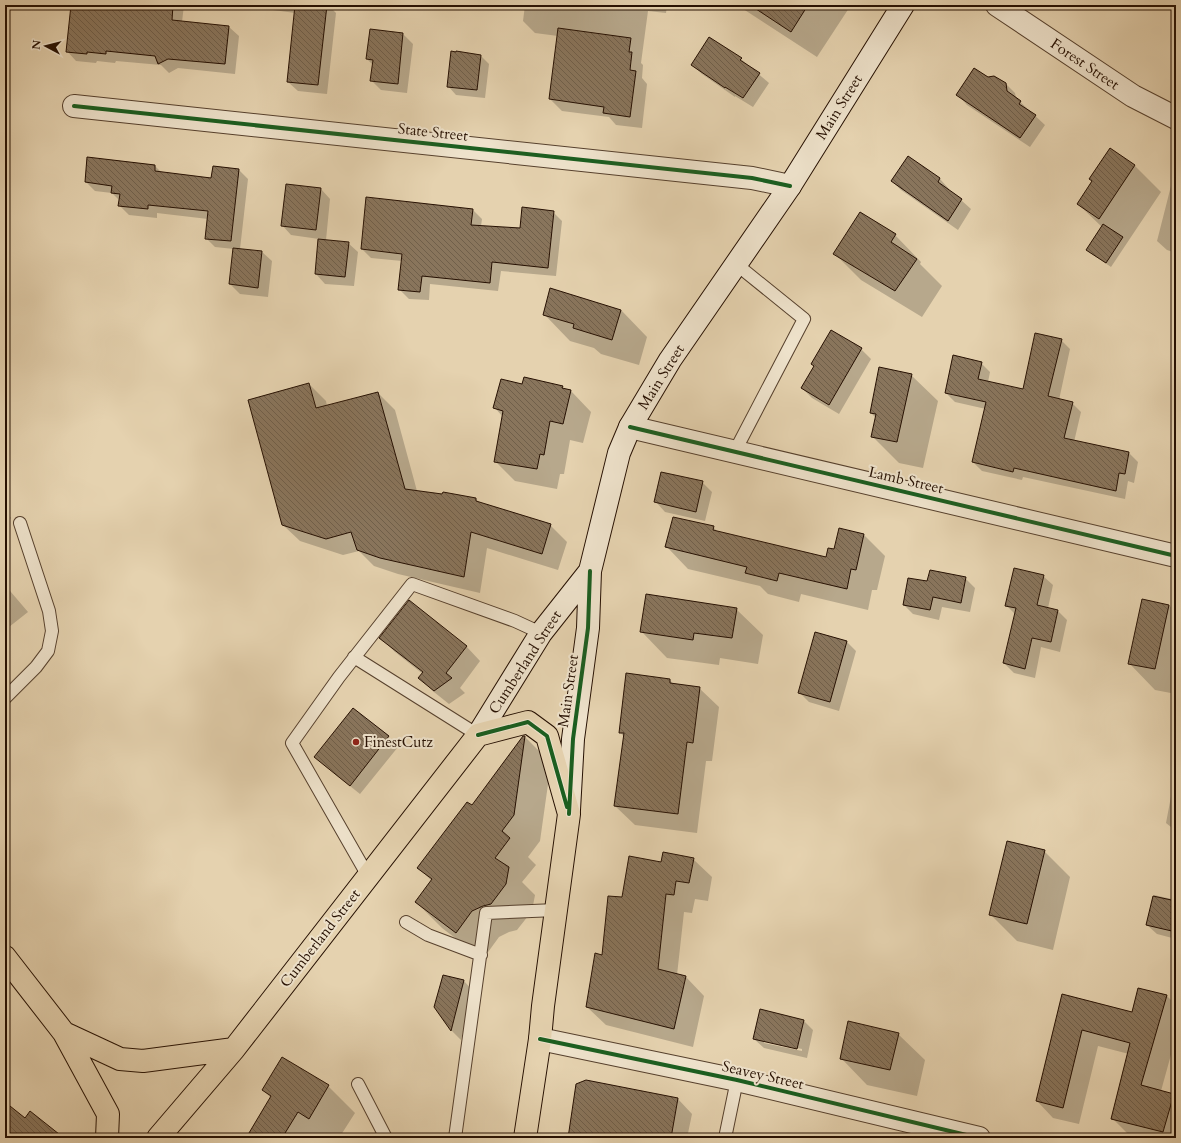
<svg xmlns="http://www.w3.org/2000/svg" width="1181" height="1143" font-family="Cardo,serif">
  <defs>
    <pattern id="building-back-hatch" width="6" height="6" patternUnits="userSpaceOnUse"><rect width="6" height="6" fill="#89755c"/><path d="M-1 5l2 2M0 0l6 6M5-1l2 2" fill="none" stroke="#705f4a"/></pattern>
  </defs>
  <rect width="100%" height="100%" fill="#e5d2af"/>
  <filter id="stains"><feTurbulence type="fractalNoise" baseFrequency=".005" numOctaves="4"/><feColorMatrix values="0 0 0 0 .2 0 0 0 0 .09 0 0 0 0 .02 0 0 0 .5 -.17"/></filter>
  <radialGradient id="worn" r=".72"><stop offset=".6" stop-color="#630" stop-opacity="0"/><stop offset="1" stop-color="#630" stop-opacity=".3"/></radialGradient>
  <path fill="#0003" fill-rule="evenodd" d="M72 5H184L182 22 229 27 239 36 235 74 178 68 169 73 161 65 116 61 115 63 97 61 96 63 76 61 67 51Z
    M268 5H328L336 13 327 94 298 91 288 82 295 13 273 10Z
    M525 5H667L666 13 648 11 641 63 643 65 642 78 647 84 642 128 616 125 609 117 562 111 550 99 558 36 535 33 523 21Z
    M737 5H851L817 57Z
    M371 30 403 34 413 44 407 93 381 90 371 80 373 65 367 59Z
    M709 38 741 59 769 83 753 107 735 96V97L702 74 692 65Z
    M457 53 481 56 489 64 485 98 456 95 448 86Z
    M994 77 1005 83 1015 93 1016 98 1045 125 1030 147 967 105 958 95 988 79Z
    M1110 149 1135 166 1161 192 1111 267 1092 254 1087 250 1102 227 1078 204 1093 182Z
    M908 157 940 179 949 189 948 190 961 200 971 209 958 230 901 190 892 181Z
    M155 166 162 173 212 179 239 170 248 179 240 249 262 252 272 261 268 297 240 294 230 284 234 249 215 247 206 238 208 219 157 213V218L129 215 120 206V201L112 193 95 191 86 182Z
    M1172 182 1176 183V253L1167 250 1157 241Z
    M321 189 330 199 326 240 348 243 358 252 354 286 325 284 316 274 319 239 291 235 282 225Z
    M473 210 482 219 481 226 521 230 553 212 562 221 556 276 501 271 498 291 430 284 429 300 409 299 399 289 402 261 371 258 362 249Z
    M895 235 921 262 920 264 942 286 922 317 861 280 834 253Z
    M621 310 647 337 639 365 601 354 594 348 570 341 544 314Z
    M1061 340 1070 349 1059 400 1072 403 1081 412 1074 442 1129 453 1138 462 1134 483 1128 481 1125 499 1023 477 1022 480 982 471 973 462 986 409 955 402 946 393 981 363 990 372 988 382 1024 390Z
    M861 349 871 359 839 414 812 398 802 388 815 366Z
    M911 375 938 401 923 468 899 463 872 436 876 418 871 413Z
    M309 384 326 401 327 406 378 393 395 410 417 491 476 499 480 504 550 525 567 542 558 570 487 548 480 593 398 574 374 566 359 551 343 555 300 541 283 525Z
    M523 386 562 387 565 390 571 391 591 412 583 443 570 440 564 474H560L557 489 515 481 495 461 503 417 495 408Z
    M702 482 712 492 705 521 665 512 656 502Z
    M5 511 11 518 5 523Z
    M713 527 718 532 827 558 835 551 864 535 885 556 877 590H872L868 610 801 594 799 602 768 594 760 586 688 569 667 547Z
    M1043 576 1053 585 1048 608 1058 611 1067 620 1060 652 1041 647 1035 678 1014 673 1004 663 1015 614 1006 605Z
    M965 578 975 588 970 612 942 607 939 620 913 614 904 605 928 582Z
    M5 585 28 612 9 627 5 623Z
    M1169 605 1176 613V694L1155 690 1129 663Z
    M736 609 763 635 758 664 720 658 719 665 667 658 641 631Z
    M381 638 466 646 480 661 460 688 465 693 449 704 434 692 420 678 423 674 395 652Z
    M847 642 856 651 839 711 809 702 799 692Z
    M670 680 674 685 699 688 719 707 712 761H706L697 833 635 825 615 806 624 737 620 732Z
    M353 709 388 737 398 747 360 794 325 766 315 757Z
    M525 737 551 763 540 841 528 857 536 865 522 882 535 895 532 911 517 930 509 932 499 937 483 959 442 928 416 902 432 881 418 868 472 806Z
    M1176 770V831L1166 823Z
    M1044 851 1070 877 1053 950 1017 941 991 915Z
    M693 859 712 877 708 901 695 899 692 913 684 912 677 975 686 977 704 996 693 1047 606 1025 587 1007 603 956 623 899Z
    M1154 895 1176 900V939L1157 934 1147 925Z
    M443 976 464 981 473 991 461 1040 452 1031 435 1007Z
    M1063 996 1132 1014 1167 996 1176 1005V1040H1175L1161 1091 1173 1095 1176 1098V1138H1140L1129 1135 1112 1118 1129 1054 1098 1046 1079 1124 1053 1118 1037 1101Z
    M804 1021 813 1030 807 1058 764 1048 754 1039ZM764 1041 802 1049V1051L764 1043Z
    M898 1034 925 1060 917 1096 867 1085 841 1058Z
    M282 1058 328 1086 355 1113 339 1138H255L271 1098 263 1090Z
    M678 1099 692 1114 687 1138H569Z
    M772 1135 786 1138H772Z"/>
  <path fill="url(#building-back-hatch)" stroke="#261002" d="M71 5H173L172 20 229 26 225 64 168 59 158 64 155 56 106 51V54L87 52V54L66 52Z
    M295 5H327L318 85 287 82Z
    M750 5H808L791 32Z
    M558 28 631 38 629 52H632L630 70 636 71 630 117 603 113 604 107 549 99Z
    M370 29 403 33 398 84 370 81 373 60 366 59Z
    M709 37 742 58 740 60 760 73 743 98 725 87V88L691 65Z
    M451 51 456 52V51L481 55 477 90 447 87Z
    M974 68 988 77 994 76 1006 83 1007 91 1021 101 1019 104 1036 115 1020 138 956 95Z
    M1110 148 1135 165 1099 219 1077 204 1092 181 1089 179Z
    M908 156 940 178 938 182 962 199 948 221 891 181Z
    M87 157 155 165V171L211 178 213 166 239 169 231 241 205 239 208 211 148 205V209L118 206 120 194 111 193 112 186 85 182Z
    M286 184 321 188 316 230 281 226Z
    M366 197 473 209 471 225 520 228 522 207 554 211 548 268 492 262 490 283 422 276 420 292 398 290 402 254 361 249Z
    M860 212 896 234 891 242 917 259 895 291 833 254Z
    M1103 224 1123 237 1106 263 1086 250Z
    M318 239 349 242 345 277 315 274Z
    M233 248 262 251 258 288 229 284Z
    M550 288 621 310 612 340 573 328 574 324 543 315Z
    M831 330 862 348 829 405 801 388 814 366 811 364Z
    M1035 333 1062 339 1048 396 1073 402 1064 438 1129 452 1125 474 1119 473 1116 491 1014 468 1013 472 972 462 986 402 945 393 953 355 982 362 978 379 1023 389Z
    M879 367 912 374 897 442 871 437 876 414 870 413Z
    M524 377 563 386 562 388 571 390 563 424 550 421 544 455 540 454 537 469 494 462 503 411 493 408 501 379 522 384Z
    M309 383 316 408 378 392 405 489 442 494 443 492 476 498V501L551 524 542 554 471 532 464 577 380 558 357 550 351 532 326 539 282 525 248 400Z
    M661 472 703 481 696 512 654 502Z
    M673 517 714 526 713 530 826 557 828 548 834 549 839 528 864 534 856 570 851 569 847 589 779 573 777 581 745 573 747 567 665 547Z
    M1014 568 1044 575 1037 605 1058 610 1051 642 1032 638 1025 669 1003 663 1016 608 1005 606Z
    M930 570 966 577 961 603 933 597 930 610 903 605 908 578 927 581Z
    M646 594 737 608 732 638 694 633 693 640 640 632Z
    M1142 599 1169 605 1155 669 1128 664Z
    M409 600 467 646 446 673 452 678 434 691 418 678 423 672 379 638Z
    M815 632 847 641 830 702 798 693Z
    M626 673 670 679V683L700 687 693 743 687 742 678 814 614 806 624 733H619Z
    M353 708 389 736 350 786 314 757Z
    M523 736H525L514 815 502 831 510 838 495 858 509 867 506 884 491 904 483 906 472 911 456 933 415 902 432 879 417 868 467 802 472 805Z
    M1007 841 1045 850 1027 924 989 915Z
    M663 852 694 858 689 883 676 881 674 895 666 894 658 969 686 976 674 1029 586 1007 595 953 602 955 608 896 622 897 629 856 661 862Z
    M1153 896 1176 901V932L1146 925Z
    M443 975 464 980 451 1031 434 1007Z
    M1138 988 1167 995 1141 1085 1174 1094 1163 1132 1111 1119 1130 1043 1082 1030 1063 1108 1036 1101 1062 994 1132 1012Z
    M760 1009 804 1020 797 1049 753 1039Z
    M848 1021 899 1033 890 1070 840 1059Z
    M282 1057 329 1085 309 1119 298 1112 282 1138H246L271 1096 262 1090Z
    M586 1080 678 1098 671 1138H568L576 1084Z
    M5 1102 25 1118 30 1111 64 1138H5Z"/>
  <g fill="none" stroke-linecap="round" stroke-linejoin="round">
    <defs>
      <path id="service" d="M734 453 804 319 736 264
        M354 657 478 735
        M5 698 36 667 48 651 52 631 49 611 20 523
        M368 876 292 743 339 677 412 584 515 621 541 633
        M406 922 428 935 481 955
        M358 1084 386 1138
        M455 1138 486 913 556 910
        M725 1138 737 1080"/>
      <path id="minor" d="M74 106 752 178 790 186
        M630 427 1176 556
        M540 1039 737 1080 979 1138"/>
      <path id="tertiary" d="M997 5 1133 96 1176 118"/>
      <path id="secondary" d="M478 735 541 633 590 571
        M569 810 573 739 588 628 590 571 619 453 630 427 670 360 790 186 903 5"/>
      <path id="primary" d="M5 957 64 1033 108 1114 107 1138
        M64 1033 120 1059 143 1061 234 1049
        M158 1138 234 1049 478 735 528 722 547 736 569 814 543 1006 540 1039 525 1138"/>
    </defs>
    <use href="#service" stroke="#56402d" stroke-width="14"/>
    <use href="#minor" stroke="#56402d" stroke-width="24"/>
    <use href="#tertiary" stroke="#56402d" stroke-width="24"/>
    <use href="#secondary" stroke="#261002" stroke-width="24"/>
    <use href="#primary" stroke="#261002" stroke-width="24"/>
    <use href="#service" stroke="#eee2cb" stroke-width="12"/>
    <use href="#minor" stroke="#eee2cb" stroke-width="22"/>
    <use href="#tertiary" stroke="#eee2cb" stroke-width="22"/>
    <use href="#secondary" stroke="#eee2cb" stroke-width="22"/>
    <use href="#primary" stroke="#e5d2af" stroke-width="22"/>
    <defs>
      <path id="cycleway" d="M74 106 752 178 790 186
        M630 427 1176 556
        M478 735 528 722 547 736 567 807
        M569 814 573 739 588 628 590 571
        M540 1039 737 1080 979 1138"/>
    </defs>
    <use href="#cycleway" stroke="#eee2cb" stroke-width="6"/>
    <use href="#cycleway" stroke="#1b5e20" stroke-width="4"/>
  </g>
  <circle fill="#8f2418" stroke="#eee2cb" stroke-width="1.5" cx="356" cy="742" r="4"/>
  <g text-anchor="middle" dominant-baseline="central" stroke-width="4" stroke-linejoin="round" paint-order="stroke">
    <g font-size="15" fill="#261002" stroke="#eee2cb">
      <text transform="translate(1085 64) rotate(34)">Forest Street</text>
      <text transform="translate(839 107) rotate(-58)">Main Street</text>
      <text transform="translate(433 132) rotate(6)">State Street</text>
      <text transform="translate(661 377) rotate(-58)">Main Street</text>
      <text transform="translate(906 480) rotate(13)">Lamb Street</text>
      <text transform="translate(525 662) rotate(-57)">Cumberland Street</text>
      <text transform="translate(568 691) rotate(-82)">Main Street</text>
      <text transform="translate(320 938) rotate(-52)">Cumberland Street</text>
      <text transform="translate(763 1075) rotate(13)">Seavey Street</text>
    </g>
    <g font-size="15" fill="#261002" stroke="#eee2cb" text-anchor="start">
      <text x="364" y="742">FinestCutz</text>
    </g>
  </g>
  <rect width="1181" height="1143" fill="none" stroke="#e5d2af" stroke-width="20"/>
  <rect x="6" y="6" width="1169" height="1131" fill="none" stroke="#261002" stroke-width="2"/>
  <rect x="10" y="10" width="1161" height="1123" fill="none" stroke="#261002"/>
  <g transform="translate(46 46) rotate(277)" stroke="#eee2cb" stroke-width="3" paint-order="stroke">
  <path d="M0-3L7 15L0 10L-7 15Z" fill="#261002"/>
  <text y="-6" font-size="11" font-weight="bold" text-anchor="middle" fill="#261002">N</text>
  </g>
  <rect width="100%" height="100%" filter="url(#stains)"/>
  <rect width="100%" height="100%" fill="url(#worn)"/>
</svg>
